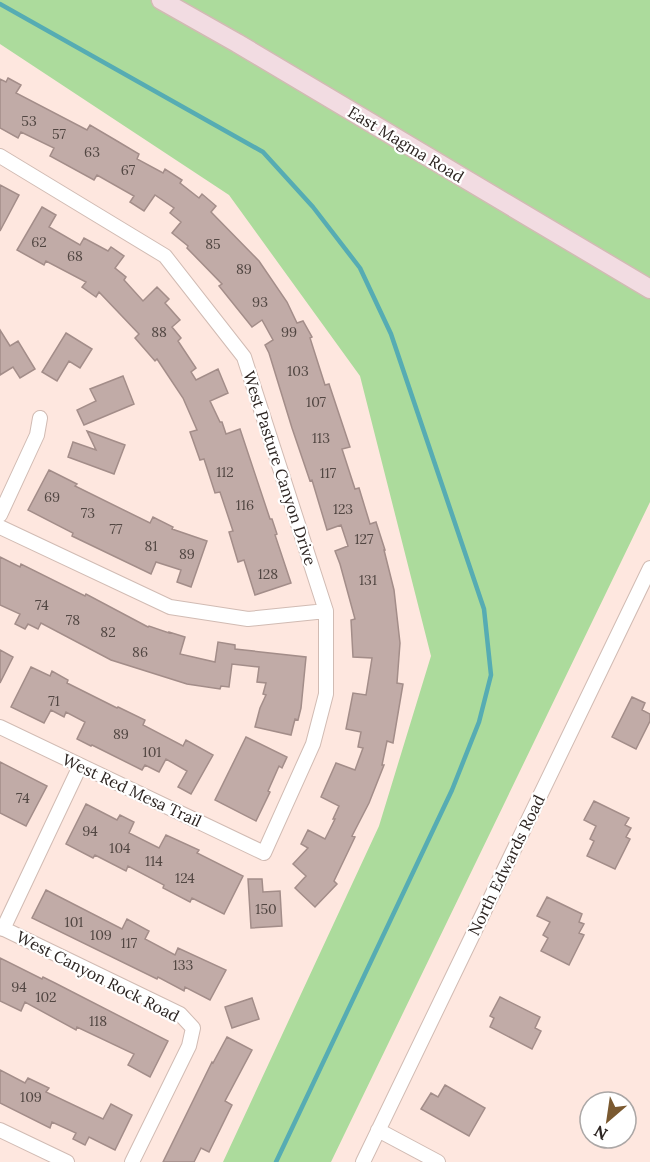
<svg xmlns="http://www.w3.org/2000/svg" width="650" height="1162" font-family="Lora,serif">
  <rect width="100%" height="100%" fill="#fee7df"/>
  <path fill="#acdb9c" d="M0 0H650V502L331 1162H223L379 826 431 656 360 376 229 195 0 44Z"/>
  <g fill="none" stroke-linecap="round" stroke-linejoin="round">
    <path stroke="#56acb3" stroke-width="4.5" d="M0 4 263 152 313 207 360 268 391 334 484 609 491 675 479 722 452 790 276 1162"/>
  </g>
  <path fill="#c1aba7" stroke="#a38d89" stroke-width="1.5" d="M8 78 21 85 16 93 87 130 90 125 117 141 139 154 137 159 163 173 165 169 182 180 180 183 199 198 202 194 216 206 211 212 259 261 287 302 297 323 303 321 312 337 310 338 325 385 329 384 350 447 342 449 355 489 359 488 370 524 376 522 385 550H384L394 590 400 643 397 683 403 684 393 743 387 741 382 765H384L369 803 352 836 355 837 334 881 337 884 315 907 295 888 306 876 293 864 308 848 301 844 308 830 325 839 335 819H333L339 806 321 797 336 763 355 770 363 748 358 747 361 732 346 729 353 693 366 695 372 658 353 657 351 620 355 619 340 564 335 551 348 546 341 525 327 530 312 480 310 481 292 428 269 353 265 345 273 340 262 320 252 327 219 286 222 284 187 248 188 246 172 233 181 222 170 213 174 208 155 195 144 211 130 202 134 196 97 175 94 180 50 156 54 148 21 132 18 138 0 128V79L6 82Z
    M0 185 19 195 0 231Z
    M42 207 56 215 49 227 80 245 84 238 108 251 111 247 124 256 115 268 126 277 124 280 143 301 157 287 169 299 165 303 180 320 172 327 181 338 178 341 196 368 191 372 196 380 218 369 228 393 210 401 220 422H222L226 434 240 429 270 519H272L277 534 275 535 291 583 255 595 244 560 238 562 229 532 233 531 220 492 215 493 204 459 200 460 190 432 197 430 183 398 157 359 155 361 135 338 139 334 99 292 96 297 82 287 86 282 46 261 44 265 17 250Z
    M0 330 10 346 18 341 35 369 20 378 13 367 0 375Z
    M66 333 92 349 80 368 69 361 57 381 42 372Z
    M123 376 134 404 84 425 77 410 96 401 90 389Z
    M87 431 125 445 114 474 68 457 73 442 96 450Z
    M49 470 77 484 75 486 150 523 153 517 173 527 172 529 207 541 191 587 177 582 181 570 156 562 151 574 72 536 73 533 28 510Z
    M0 557 20 567 21 564 85 596 86 594 148 627 149 626 169 633V632L185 637 180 654 215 662 218 642 235 645V649L306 657 301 708 298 720 295 719 291 735 255 727 260 708 266 695 263 694 266 683 257 682 259 667 232 664 229 687 221 686 220 689 187 684 111 660 41 623 38 629 28 624 25 629 15 624 20 614 0 605Z
    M0 650 13 657 0 683Z
    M31 667 50 676 52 671 68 680 67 683 117 708 118 707 145 720 143 725 183 746 186 740 213 755 191 794 178 787 187 771 166 759 159 772 145 765 142 770 92 745 91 746 77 739 85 722 66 712 64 717 51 710 44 723 11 707Z
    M632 697 645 703 642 710 650 714V721L636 749 612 737Z
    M246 737 287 757 282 768 279 766 268 791 270 792 256 821 215 800Z
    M0 762 47 786 26 826 0 813Z
    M594 801 629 818 625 825 631 828 626 837 630 839 615 869 587 856 594 841 590 839 596 826 584 820Z
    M86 804 117 820 120 815 134 822 129 833 159 848 166 835 199 850 197 853 243 876 224 914 192 898 190 902 163 888 164 885 128 866 126 871 95 855 93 858 66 844Z
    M248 879H262L263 892 280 891 282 926 251 928Z
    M46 890 122 929 127 919 149 931 145 939 175 955 178 948 226 970 210 1000 185 987 184 991 158 977 157 979 32 918Z
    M547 897 582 914 579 922 584 924 579 933 584 935 569 965 541 951 548 938 543 935 550 922 537 916Z
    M0 958 42 979 43 977 55 983 168 1041 150 1077 128 1065 134 1054 77 1027 76 1030 25 1002 21 1011 0 1001Z
    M500 997 540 1017 535 1028 541 1031 532 1049 490 1027 494 1018 490 1016Z
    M252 998 259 1019 232 1028 225 1007Z
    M227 1037 252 1050 225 1101 232 1105 209 1152 201 1148 194 1162H163L212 1062 213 1063Z
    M0 1070 25 1083 28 1078 49 1088 46 1092 103 1119 111 1104 132 1115 115 1150 89 1137 85 1145 73 1139 76 1133 52 1122 50 1128 0 1103Z
    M445 1085 485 1108 469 1136 421 1109 431 1093 438 1097Z"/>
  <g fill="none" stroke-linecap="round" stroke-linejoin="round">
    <defs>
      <path id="street" d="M0 156 165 256 244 357 326 611V694L313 744 264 853 0 727
        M0 515 37 435 40 418
        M0 527 170 607 248 619 326 611
        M0 927 180 1014 193 1028 189 1046 132 1162
        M3 929 80 766
        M0 1130 67 1162
        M378 1130 438 1162
        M363 1162 650 568"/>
      <path id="secondary" d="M161 0 237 43 650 289"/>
    </defs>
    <use href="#street" stroke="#d1bbb3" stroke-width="16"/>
    <use href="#secondary" stroke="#d1bbb3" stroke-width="21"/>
    <use href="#street" stroke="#fff" stroke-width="14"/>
    <use href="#secondary" stroke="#f2dce2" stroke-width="18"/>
  </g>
  <g text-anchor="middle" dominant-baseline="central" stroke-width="4.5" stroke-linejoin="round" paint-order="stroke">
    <g font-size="14" fill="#514642">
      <text x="29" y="121">53</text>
      <text x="59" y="134">57</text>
      <text x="92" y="152">63</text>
      <text x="128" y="170">67</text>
      <text x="39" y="242">62</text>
      <text x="213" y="244">85</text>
      <text x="75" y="256">68</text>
      <text x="244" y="269">89</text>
      <text x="260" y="302">93</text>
      <text x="159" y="332">88</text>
      <text x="289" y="332">99</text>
      <text x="298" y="371">103</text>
      <text x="316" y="402">107</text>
      <text x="321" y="438">113</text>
      <text x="225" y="472">112</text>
      <text x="328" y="473">117</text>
      <text x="52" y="497">69</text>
      <text x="245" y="505">116</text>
      <text x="343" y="509">123</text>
      <text x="88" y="513">73</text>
      <text x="116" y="529">77</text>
      <text x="364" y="539">127</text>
      <text x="151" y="546">81</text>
      <text x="187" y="554">89</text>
      <text x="268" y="574">128</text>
      <text x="368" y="580">131</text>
      <text x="42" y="605">74</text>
      <text x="73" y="620">78</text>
      <text x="108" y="632">82</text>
      <text x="140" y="652">86</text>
      <text x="54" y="701">71</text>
      <text x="121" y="734">89</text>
      <text x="152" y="752">101</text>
      <text x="23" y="798">74</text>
      <text x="90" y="831">94</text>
      <text x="120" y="848">104</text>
      <text x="154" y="861">114</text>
      <text x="185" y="878">124</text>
      <text x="266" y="909">150</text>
      <text x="74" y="922">101</text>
      <text x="101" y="935">109</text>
      <text x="129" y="943">117</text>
      <text x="183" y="965">133</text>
      <text x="19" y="987">94</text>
      <text x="46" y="997">102</text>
      <text x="98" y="1021">118</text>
      <text x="31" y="1097">109</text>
    </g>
    <g font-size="16" fill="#2c2421" stroke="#fff">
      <text transform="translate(406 144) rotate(31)">East Magma Road</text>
      <text transform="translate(280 468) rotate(72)">West Pasture Canyon Drive</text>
      <text transform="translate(132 790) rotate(25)">West Red Mesa Trail</text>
      <text transform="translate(506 865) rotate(-64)">North Edwards Road</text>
      <text transform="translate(98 976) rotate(27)">West Canyon Rock Road</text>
    </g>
  </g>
  <g transform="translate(608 1120) rotate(209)"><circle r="28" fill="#ffffff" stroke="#aba7a6" stroke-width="1.5"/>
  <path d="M0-4.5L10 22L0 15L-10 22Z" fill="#7a5930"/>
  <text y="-9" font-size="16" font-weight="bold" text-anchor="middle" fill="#2c2421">N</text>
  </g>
</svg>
